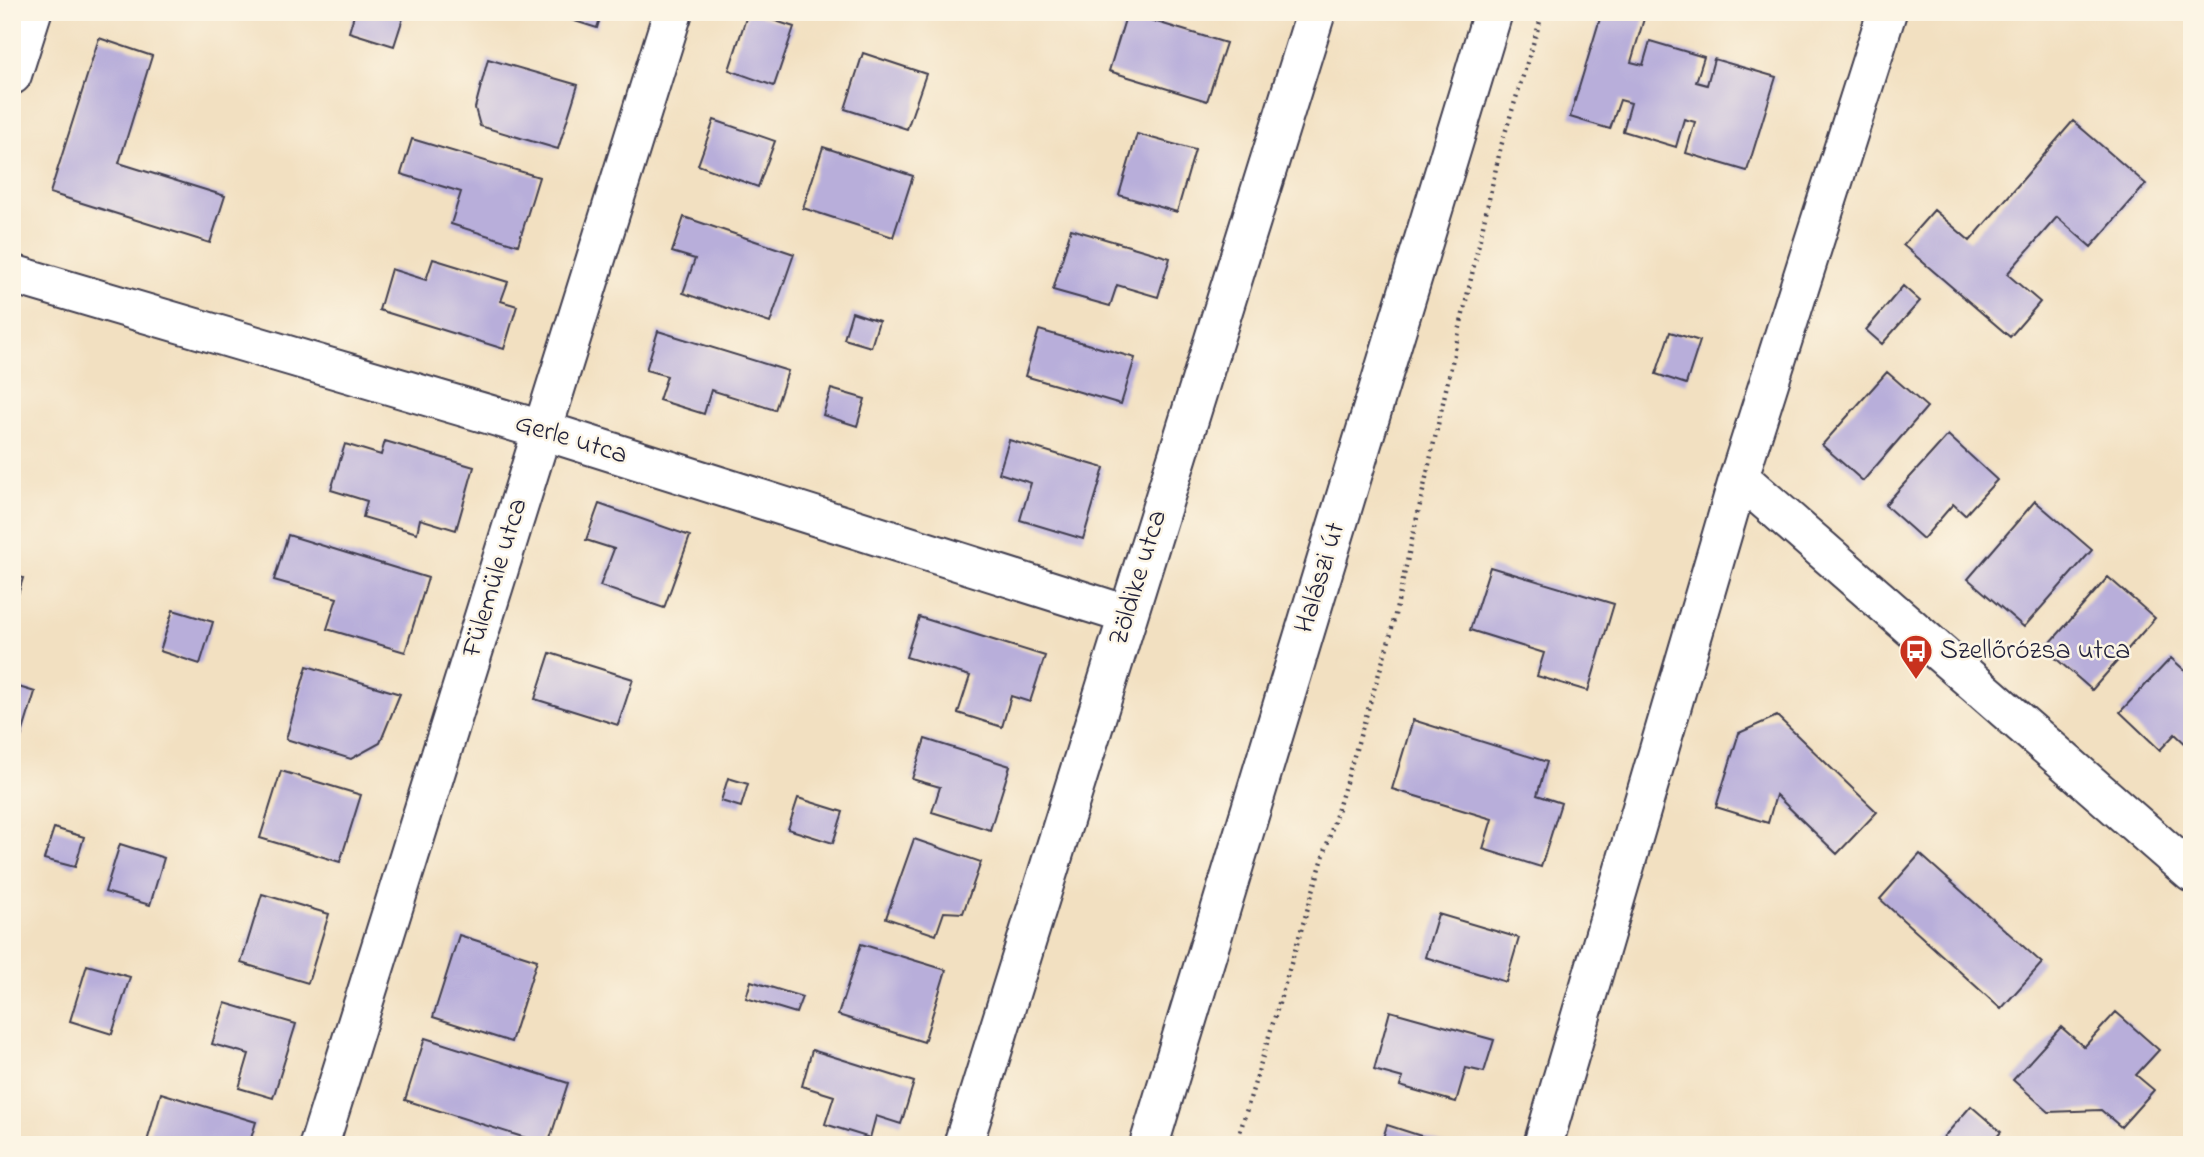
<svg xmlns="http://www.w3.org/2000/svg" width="2204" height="1157" font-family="'Indie Flower',sans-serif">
  <rect width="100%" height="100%" fill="#fcf5e5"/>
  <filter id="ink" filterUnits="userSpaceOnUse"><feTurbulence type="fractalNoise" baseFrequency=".0143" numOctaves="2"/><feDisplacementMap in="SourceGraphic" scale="14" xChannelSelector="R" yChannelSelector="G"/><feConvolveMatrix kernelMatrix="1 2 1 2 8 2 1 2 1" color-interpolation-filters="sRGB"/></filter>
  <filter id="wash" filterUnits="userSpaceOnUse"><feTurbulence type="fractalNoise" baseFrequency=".00686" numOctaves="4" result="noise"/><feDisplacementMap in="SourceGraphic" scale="28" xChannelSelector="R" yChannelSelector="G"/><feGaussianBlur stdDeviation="1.57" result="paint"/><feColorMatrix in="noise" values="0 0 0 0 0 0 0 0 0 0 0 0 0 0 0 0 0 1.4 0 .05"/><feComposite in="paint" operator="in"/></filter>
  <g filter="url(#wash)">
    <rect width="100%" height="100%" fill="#f2e0c1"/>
    <g id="blocks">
      <path fill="#b8aeda" d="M355 12H405L394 46 349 32Z
        M546 12H602L597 28Z
        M748 12 794 27 774 86 729 70Z
        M1602 12H1646L1631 62 1643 65 1650 41 1704 57 1696 82 1707 85 1714 59 1776 77 1747 171 1686 153 1695 122 1684 119 1676 147 1623 131 1631 103 1620 100 1610 129 1570 117Z
        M1127 13 1226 43 1207 101 1109 71Z
        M99 38 152 56 119 163 225 196 210 243 50 193Z
        M863 53 926 74 907 129 845 109Z
        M488 59 578 85 558 149 480 126 475 108Z
        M714 120 775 141 758 187 698 165Z
        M2073 121 2146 184 2091 247 2057 217 2007 274 2040 302 2010 337 1903 245 1934 210 1970 241Z
        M1137 134 1195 150 1177 212 1119 195Z
        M412 139 539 177 518 245 451 224 461 192 401 174Z
        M823 147 913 176 893 237 803 208Z
        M684 217 794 254 770 323 683 293 695 259 672 252Z
        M1071 229 1170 258 1158 297 1117 285 1110 306 1053 290Z
        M433 259 508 282 501 301 517 306 504 349 379 310 391 269 426 280Z
        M1903 286 1920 301 1882 344 1866 330Z
        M852 312 879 321 871 347 844 339Z
        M1039 330 1135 358 1121 404 1025 376Z
        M658 331 788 371 775 410 711 390 704 414 659 400 667 376 646 370Z
        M1670 332 1700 341 1686 384 1656 374Z
        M1887 372 1927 407 1863 481 1822 445Z
        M831 389 865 399 857 426 823 415Z
        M1948 435 1997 480 1965 515 1953 504 1923 539 1885 505Z
        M1009 440 1104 468 1083 539 1020 520 1031 483 999 473Z
        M385 441 474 467 456 530 420 519 417 533 363 517 367 501 331 490 345 444 381 455Z
        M2035 501 2092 550 2024 627 1968 579Z
        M599 504 690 536 664 608 600 586 614 549 586 540Z
        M288 535 428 578 405 652 327 629 337 598 274 580Z
        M1490 567 1614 604 1588 691 1537 676 1544 653 1470 630Z
        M12 575 23 578 13 611H12Z
        M2108 577 2155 618 2092 690 2045 649Z
        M173 610 213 622 200 664 160 651Z
        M919 617 1045 656 1030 702 1011 696 1002 727 958 713 970 676 906 657Z
        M550 653 633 679 618 725 535 699Z
        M2171 658 2192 677 2190 748 2175 734 2160 750 2120 712Z
        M307 666 400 694 380 743 351 759 286 739Z
        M12 685 35 692 19 744 12 742Z
        M1777 716 1877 812 1837 854 1776 795 1768 823 1716 807 1739 733Z
        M1413 720 1547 762 1537 795 1561 803 1541 867 1483 849 1492 819 1392 789Z
        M925 739 1010 766 990 830 932 812 940 787 912 779Z
        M281 771 361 795 340 862 260 838Z
        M728 778 748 784 741 807 721 801Z
        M798 798 843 812 833 843 788 829Z
        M54 828 84 837 75 867 44 859Z
        M914 839 981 862 963 913 944 912 936 935 886 918Z
        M120 844 164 858 150 905 105 892Z
        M1920 854 2042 963 2001 1009 1880 899Z
        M262 894 329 914 308 983 241 963Z
        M1438 914 1519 938 1506 982 1425 957Z
        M459 935 537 960 511 1042 433 1017Z
        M861 944 946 970 924 1042 838 1015Z
        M87 965 130 977 112 1034 70 1021Z
        M751 981 802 997 796 1013 746 998Z
        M225 1003 296 1024 273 1098 239 1088 249 1054 212 1044Z
        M1390 1011 1494 1040 1484 1072 1466 1068 1456 1102 1400 1086 1403 1078 1374 1070Z
        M2116 1012 2159 1050 2136 1075 2154 1090 2121 1127 2101 1110 2049 1112 2013 1080 2061 1027 2084 1047Z
        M425 1038 568 1083 548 1145 405 1100Z
        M812 1050 914 1082 901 1124 876 1116 870 1138 825 1124 834 1096 802 1086Z
        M161 1093 256 1122 249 1145H146Z
        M1971 1106 2001 1132 1990 1145H1948L1942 1139Z
        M1387 1125 1446 1144V1145H1381Z"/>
    </g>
  </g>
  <g filter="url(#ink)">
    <use href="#blocks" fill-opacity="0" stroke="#413e4f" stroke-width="2"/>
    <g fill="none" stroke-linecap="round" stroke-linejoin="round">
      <defs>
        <path id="minor" d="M12 75 32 12
          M12 274 542 430 1128 615
          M1739 477 2192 873
          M319 1145 673 12
          M963 1145 1316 12
          M1543 1145 1739 477 1887 12"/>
        <path id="major" d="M1149 1145 1493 12"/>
      </defs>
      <use href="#minor" stroke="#413e4f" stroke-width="42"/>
      <use href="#major" stroke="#413e4f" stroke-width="42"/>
      <path stroke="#413e4f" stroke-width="4.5" stroke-dasharray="2 5" stroke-linecap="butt" d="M1236 1145 1390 637 1501 146 1543 12"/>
      <use href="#minor" stroke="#fff" stroke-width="38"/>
      <use href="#major" stroke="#fff" stroke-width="38"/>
    </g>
  </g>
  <defs>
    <symbol id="bus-pin" viewBox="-11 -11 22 30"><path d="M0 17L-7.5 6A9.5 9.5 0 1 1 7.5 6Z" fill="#c8321e" stroke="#fcf5e5"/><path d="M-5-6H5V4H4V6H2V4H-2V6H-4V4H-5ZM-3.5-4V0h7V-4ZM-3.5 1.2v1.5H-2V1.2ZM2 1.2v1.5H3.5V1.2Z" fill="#fff"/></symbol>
  </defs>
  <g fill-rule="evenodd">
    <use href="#bus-pin" x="1897" y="632" width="38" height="52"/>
  </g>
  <g text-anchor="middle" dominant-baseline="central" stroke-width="5" stroke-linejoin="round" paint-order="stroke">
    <g font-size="28" fill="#22223b" stroke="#fcf5e5">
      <text transform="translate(571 440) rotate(17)">Gerle utca</text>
      <text transform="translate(496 578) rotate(-73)">Fülemüle utca</text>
      <text transform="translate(1139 578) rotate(-73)">Zöldike utca</text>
      <text transform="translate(1321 578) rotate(-73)">Halászi út</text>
    </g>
    <g font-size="28" fill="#22223b" stroke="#fcf5e5" text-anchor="start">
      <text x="1940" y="651">Szellőrózsa utca</text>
    </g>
  </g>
  <rect width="2204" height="1157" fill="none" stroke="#fcf5e5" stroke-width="42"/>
</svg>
